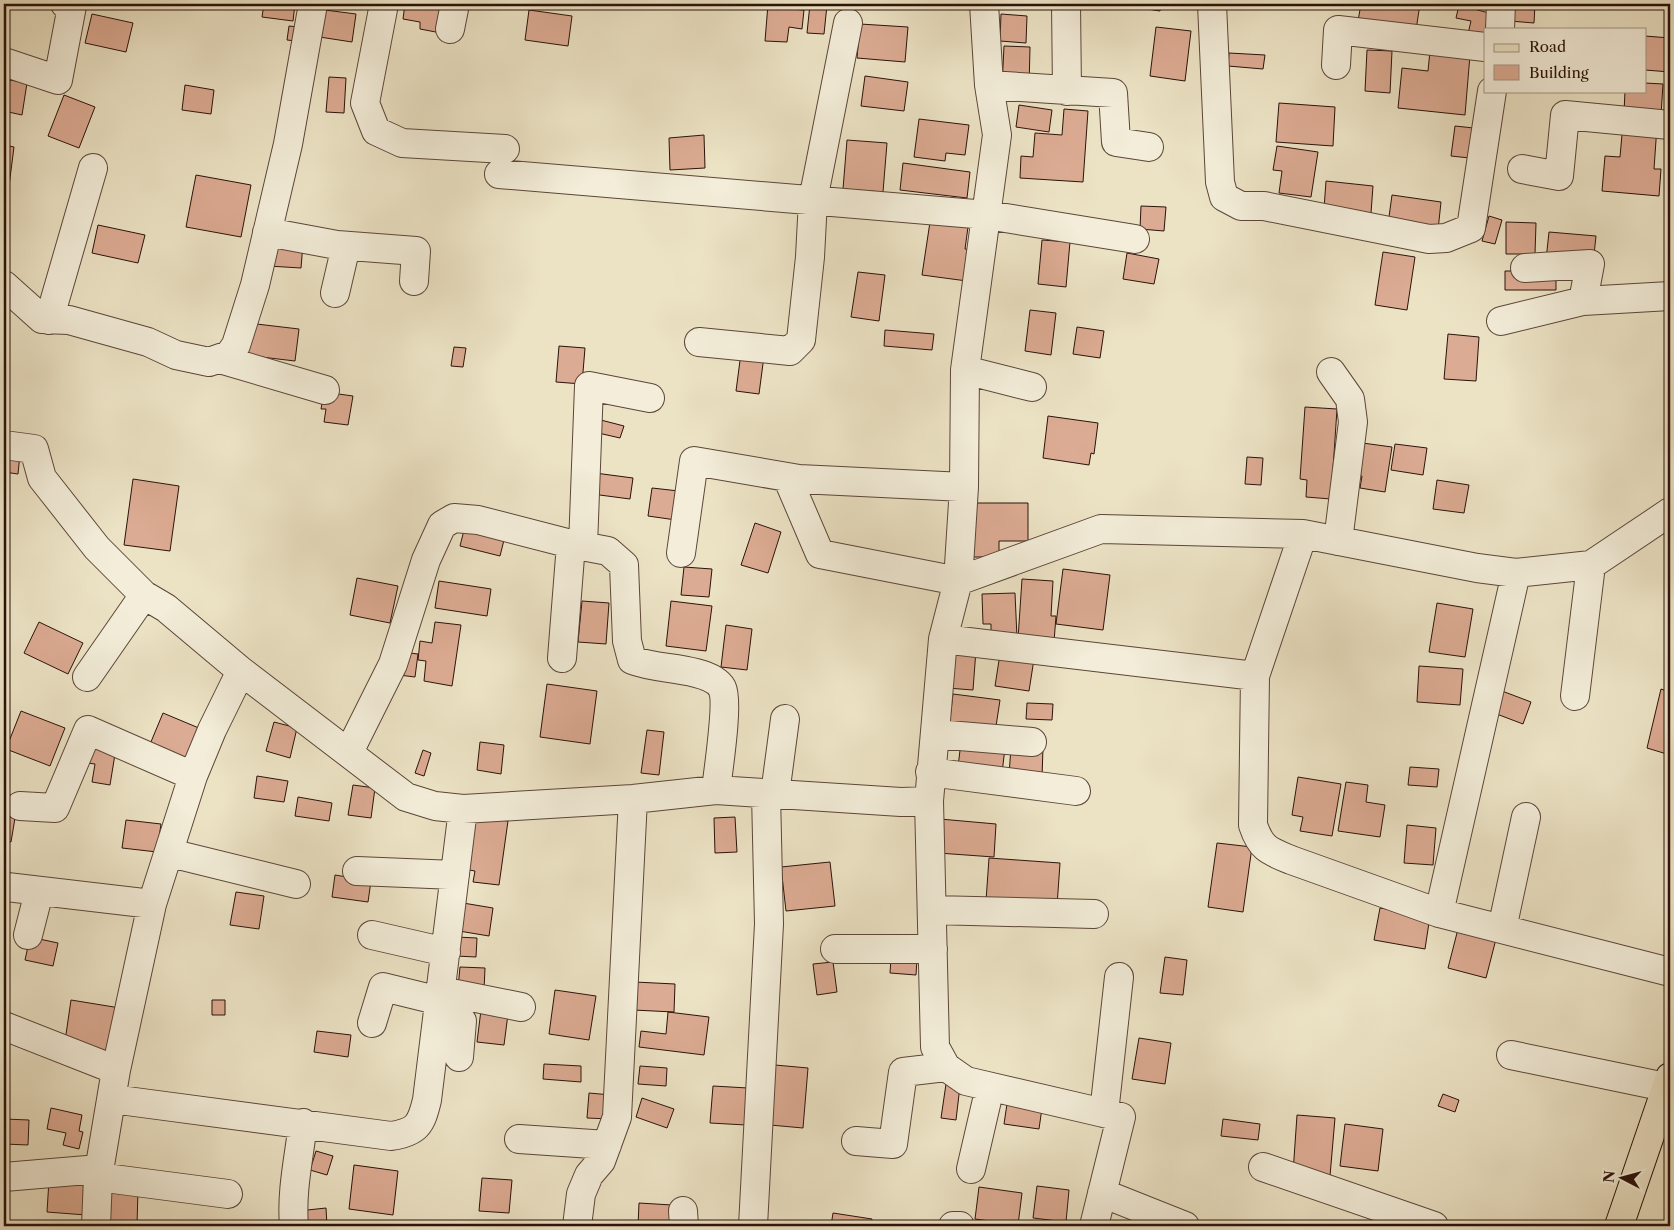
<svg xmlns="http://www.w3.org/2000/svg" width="1674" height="1230" font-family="'Libre Caslon Text',serif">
  <rect width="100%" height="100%" fill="#ece3c5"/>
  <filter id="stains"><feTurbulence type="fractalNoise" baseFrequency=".004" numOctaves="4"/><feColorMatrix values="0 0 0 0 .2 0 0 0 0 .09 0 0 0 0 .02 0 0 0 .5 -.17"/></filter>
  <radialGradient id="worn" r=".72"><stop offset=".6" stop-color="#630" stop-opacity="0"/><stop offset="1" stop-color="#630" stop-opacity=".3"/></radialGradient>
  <path fill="#dcab93" stroke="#2b120a" d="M264 4H295L293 21 262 17Z
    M405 4H445L441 33 420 29V22L403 19Z
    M768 4H792L791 9 804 10 802 29 789 27 787 42 765 41Z
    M810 4 827 5 824 34 807 33Z
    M1129 4H1161L1160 11 1128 6Z
    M1361 4H1420L1416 30 1358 21Z
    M1510 4H1535L1534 23 1510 21Z
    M1459 5 1489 13 1482 42 1467 38 1471 21 1456 18Z
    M317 9 356 14 352 42 313 36Z
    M529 10 572 16 568 46 525 40Z
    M92 14 133 23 126 52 85 43Z
    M1001 14 1027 16 1026 43 1000 41Z
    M860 24 908 27 905 62 857 58Z
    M289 26 298 27 296 41 287 40Z
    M1156 27 1191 31 1185 81 1150 76Z
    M1645 36 1670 38V72L1645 70Z
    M1004 46 1030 47 1029 87 1002 86Z
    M1367 50 1392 51 1390 93 1365 91Z
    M1430 51 1470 55 1465 115 1398 108 1402 68 1428 71Z
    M1229 53 1265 55 1263 69 1228 66Z
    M865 76 908 82 904 111 861 106Z
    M329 77 346 78 344 113 326 112Z
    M10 80 27 83 22 115 4 111Z
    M1645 83 1663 84 1661 115 1624 113 1625 91H1645Z
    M185 85 214 90 211 114 182 110Z
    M64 95 95 107 79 148 48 136Z
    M1279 103 1335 107 1333 146 1276 142Z
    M1019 105 1052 110 1049 132 1016 127Z
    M1064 109 1088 111 1083 182 1020 178 1021 156 1033 157 1035 133 1062 135Z
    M919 119 969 125 965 155 946 153 945 161 914 157Z
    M1623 123 1657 126 1654 169H1661L1659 196 1602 191 1605 156 1620 157Z
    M1455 126 1483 129 1479 159 1451 156Z
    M704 135 705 168 670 170 669 138Z
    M847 140 887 143 883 192 843 189Z
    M4 145 14 147 9 186H4Z
    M1277 146 1318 152 1311 197 1279 193 1282 171 1273 170Z
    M903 163 970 172 967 198 900 190Z
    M196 175 251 185 241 237 186 227Z
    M1326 181 1373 186 1371 213 1324 209Z
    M1392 195 1441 202 1438 230 1388 224Z
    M1141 206 1166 207 1164 231 1140 229Z
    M1489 216 1502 220 1495 244 1482 241Z
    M930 222 968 227 965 249 972 250 967 281 922 275Z
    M1506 222 1536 223 1535 254H1506Z
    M98 225 145 235 138 263 92 253Z
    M1549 232 1596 236 1593 264 1546 260Z
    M1042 240 1070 242 1066 287 1038 284Z
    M270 242 303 244 301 268 268 266Z
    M1383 252 1415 257 1407 310 1375 305Z
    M1127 253 1159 259 1154 284 1123 279Z
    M1505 271H1556V290H1505Z
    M858 272 885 275 879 321 851 317Z
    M1030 310 1056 313 1051 355 1025 351Z
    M248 323 299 329 295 361 244 355Z
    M1077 327 1104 331 1100 358 1073 354Z
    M885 330 934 334 932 350 884 346Z
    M1448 334 1479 337 1476 381 1444 379Z
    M559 346 585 348 582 384 556 382Z
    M454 347 466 348 463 367 451 366Z
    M741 353 764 356 759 394 736 391Z
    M324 392 353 396 348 425 324 422 326 409H321Z
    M1305 407 1337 409 1331 499 1306 497 1307 480 1300 479Z
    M1048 416 1098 423 1094 454 1091 453 1089 465 1043 458Z
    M597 419 624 426 620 438 594 432Z
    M1355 442 1392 447 1385 492 1360 488 1362 476 1351 475Z
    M1395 444 1427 448 1423 475 1391 470Z
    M4 452 20 454 18 474 4 472Z
    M1247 457 1263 458 1261 485 1245 484Z
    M595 473 633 478 630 499 592 494Z
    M133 479 179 486 170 551 124 545Z
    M1437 480 1469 485 1464 513 1433 509Z
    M652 488 679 491 676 520 648 516Z
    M973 503H1028V541H999V557H973Z
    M755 523 781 532 768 573 741 565Z
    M465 526 505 536 500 556 460 546Z
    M684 567 712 569 709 597 681 595Z
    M1063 569 1110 575 1103 630 1056 624Z
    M357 578 398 586 390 623 350 615Z
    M1022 579 1053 581 1051 616H1056L1054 642 1018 639Z
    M439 581 491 589 487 616 435 608Z
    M1015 593 1017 638 991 640V624H983L982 594Z
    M582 601 609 603 606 644 578 642Z
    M671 601 712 606 706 651 666 646Z
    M1437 603 1473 609 1465 657 1429 652Z
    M39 622 83 643 68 674 24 653Z
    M435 622 461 625 452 686 424 681 426 661 418 660 420 641 432 643Z
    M726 625 752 629 747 670 721 667Z
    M950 648 976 650 973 690 947 688Z
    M402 652 418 654 415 677 399 675Z
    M1000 654 1034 659 1029 691 995 686Z
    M1419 666 1463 669 1460 705 1417 702Z
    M547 684 597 691 590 744 540 737Z
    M1661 689 1670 692V755L1647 748Z
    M1502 691 1531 702 1523 724 1494 713Z
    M953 694 1000 700 995 733 949 727Z
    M1027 703 1053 704 1052 720 1026 719Z
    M21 711 65 728 50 766 6 749Z
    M163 713 206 731 192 766 148 749Z
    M274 722 297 728 290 758 266 751Z
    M647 730 664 732 659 775 641 773Z
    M480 742 504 745 501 774 477 770Z
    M961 742 1005 748 1002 773 958 767Z
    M90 744 116 748 110 785 92 782 95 764 87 763Z
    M1011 747 1043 748 1042 777 1009 775Z
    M423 750 431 753 424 776 415 773Z
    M1410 767 1439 769 1437 787 1408 785Z
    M257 776 288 781 284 802 254 798Z
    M1298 777 1341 784 1332 836 1300 831 1303 817 1292 815Z
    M1346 782 1368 785 1366 802 1385 805 1380 837 1338 831Z
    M353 785 375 788 371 818 348 815Z
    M298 797 332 803 329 821 295 816Z
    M4 816 15 818 11 842 4 840Z
    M470 816 508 821 499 885 473 882 475 871 463 869Z
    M735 817 737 852 715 853 714 818Z
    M940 819 996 824 994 857 938 853Z
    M126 820 161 824 157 852 122 848Z
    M1407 825 1436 828 1433 865 1404 863Z
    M1217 843 1252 847 1243 912 1208 907Z
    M989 858 1060 863 1057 906 986 901Z
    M830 862 835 906 786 911 781 867Z
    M335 875 371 881 368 902 332 897Z
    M236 892 264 896 259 929 230 925Z
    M463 903 493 908 489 936 459 931Z
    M1380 908 1430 916 1425 949 1374 940Z
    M1458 929 1496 939 1486 978 1448 968Z
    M30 937 58 943 53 966 25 960Z
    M456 937 477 938 476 957 456 956Z
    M1165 957 1187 960 1183 995 1160 993Z
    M891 958 917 959 916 975 890 973Z
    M833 962 837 992 817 995 813 964Z
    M460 967 485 968 484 990 458 988Z
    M635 982 675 984 674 1012 633 1010Z
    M555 990 596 996 589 1040 549 1034Z
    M71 1000 120 1008 113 1055 64 1048Z
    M212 1000H225V1015H212Z
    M481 1010 508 1014 504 1045 477 1042Z
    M668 1012 709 1017 704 1055 639 1047 641 1031 666 1034Z
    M317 1031 351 1035 348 1057 314 1052Z
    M1139 1038 1171 1043 1165 1084 1132 1079Z
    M544 1064 581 1066V1082L543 1079Z
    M775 1065 808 1068 803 1128 770 1125Z
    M640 1066 667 1068 666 1086 638 1084Z
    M946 1084 960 1086 956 1120 941 1118Z
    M713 1086 748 1088 746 1125 710 1123Z
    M589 1093 611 1095 610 1119 587 1118Z
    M1443 1094 1459 1100 1455 1112 1438 1106Z
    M642 1098 674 1109 667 1128 636 1117Z
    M1007 1104 1042 1108 1039 1129 1004 1124Z
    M51 1108 82 1115 79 1131 83 1132 79 1149 63 1145 66 1133 47 1129Z
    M1297 1115 1335 1118 1330 1176 1293 1173Z
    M4 1119 29 1120 28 1145 4 1144Z
    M1223 1119 1260 1124 1258 1140 1221 1136Z
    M1345 1124 1383 1129 1378 1171 1340 1166Z
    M316 1151 333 1156 327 1175 310 1170Z
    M354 1165 398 1171 393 1215 349 1209Z
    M482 1178 512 1180 509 1213 479 1211Z
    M49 1180 88 1182 86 1215 47 1212Z
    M1037 1186 1069 1190 1066 1222 1033 1218Z
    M979 1187 1022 1193 1018 1225 975 1219Z
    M111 1188 138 1189 137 1226H110Z
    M639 1203 672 1205 671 1226H638Z
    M326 1208 327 1226H299L298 1211Z
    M833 1213 872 1219 871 1226H831Z"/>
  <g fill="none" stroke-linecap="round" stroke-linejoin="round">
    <defs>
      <path id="minor" d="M384 4 365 103 376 131 402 143 505 149
        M1066 4 1067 91
        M1212 4 1220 182 1224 197 1241 206H1264L1429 239 1446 238 1471 228 1492 91
        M450 29 455 4
        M1500 29 1501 4
        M4 62 58 80 72 6 65 4
        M1336 65 1338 30 1485 47
        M989 85 1113 93 1116 142 1149 147
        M1522 169 1559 176 1565 115 1670 125
        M499 174 987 215 1135 239
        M267 232 337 245 416 251 414 281
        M1525 268 1590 264 1583 301
        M4 285 42 319 69 320 148 342 176 355 209 362 229 355 236 345 255 285 288 144 313 4
        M335 293 346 246
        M49 320 93 168
        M1501 321 1583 301 1670 296
        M699 342 790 351 801 340 810 257 813 200 848 23
        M220 359 325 390
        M965 370 1032 387
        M1331 372 1350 399 1353 422 1338 541
        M4 445 34 449 42 478 97 548 144 595 166 608 241 671 406 797 435 806 463 809 633 799 716 790 901 802 929 801 943 639 958 581 964 487 965 370 997 135 989 85 984 4
        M787 477 820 554 958 581 1101 529 1303 534 1477 568 1516 573 1591 565 1670 512
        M1303 534 1255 676 1253 825C1261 849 1269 851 1291 860L1439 913 1670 972
        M583 546 589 386 650 398
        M681 553 694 461 799 479 964 487
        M943 639 1255 676
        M562 658 571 544
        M87 677 144 595
        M1575 696 1591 565
        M936 734 1032 742
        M349 752 393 664 426 560 442 525 454 518 478 520 571 544 608 551 624 565 627 641 632 660C653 668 674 667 696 673 704 675 717 679 722 688 729 702 718 771 716 790
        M930 772 1076 791
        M775 794 785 719
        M929 801 935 1047 946 1067 966 1081 1121 1117 1094 1226
        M20 806 55 808 88 730 193 776
        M170 853 296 884
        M357 871 455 875
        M7 887 152 904
        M932 910 1094 914
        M1439 913 1516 573
        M1502 929 1526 817
        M28 935 39 892
        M372 935 446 952
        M835 949H933
        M441 991 521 1007
        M438 1018 462 1021 459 1057
        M372 1023 383 987 440 1001
        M4 1026 116 1070
        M1511 1055 1670 1088
        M112 1099 391 1136C417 1132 421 1125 427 1100L463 809
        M1104 1113 1119 977
        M519 1139 607 1145
        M856 1141 893 1144 903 1072 946 1067
        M1263 1167 1434 1226
        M971 1169 990 1087
        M4 1177 99 1169
        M98 1177 228 1194
        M1102 1193 1185 1226
        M683 1211 684 1226
        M96 1226 98 1177 116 1070 152 904 193 776 212 730 241 671
        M294 1226C291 1191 299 1158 303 1123
        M577 1226 581 1194 589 1175 601 1161 617 1117 633 799
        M753 1226 769 924 766 794
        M953 1226H960"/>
      <path id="major" d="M1619 1226 1670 1077"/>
    </defs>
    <use href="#minor" stroke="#5b4639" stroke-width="30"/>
    <use href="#major" stroke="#2b120a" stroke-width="30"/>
    <use href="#minor" stroke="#f3edd9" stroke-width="28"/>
    <use href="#major" stroke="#ece3c5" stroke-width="28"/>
  </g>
  <rect width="1674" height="1230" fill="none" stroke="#ece3c5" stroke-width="20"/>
  <rect x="5" y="5" width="1664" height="1220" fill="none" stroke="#2b120a" stroke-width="2.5"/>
  <rect x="10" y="10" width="1654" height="1210" fill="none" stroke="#2b120a"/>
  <rect x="1484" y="28" width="162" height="65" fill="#f3edd9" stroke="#a39586"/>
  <rect x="1494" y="44" width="25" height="8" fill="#ece3c5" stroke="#a39586"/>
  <text x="1529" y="52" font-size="15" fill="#2b120a">Road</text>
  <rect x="1494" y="65" width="25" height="15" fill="#dcab93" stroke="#a39586"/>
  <text x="1529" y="78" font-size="15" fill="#2b120a">Building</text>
  <g transform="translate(1622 1178) rotate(276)" stroke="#f3edd9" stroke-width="4" paint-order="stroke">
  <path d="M0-4L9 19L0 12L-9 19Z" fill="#2b120a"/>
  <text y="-8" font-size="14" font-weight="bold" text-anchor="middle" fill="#2b120a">N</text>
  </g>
  <rect width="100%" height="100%" filter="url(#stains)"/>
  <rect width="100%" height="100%" fill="url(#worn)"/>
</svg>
